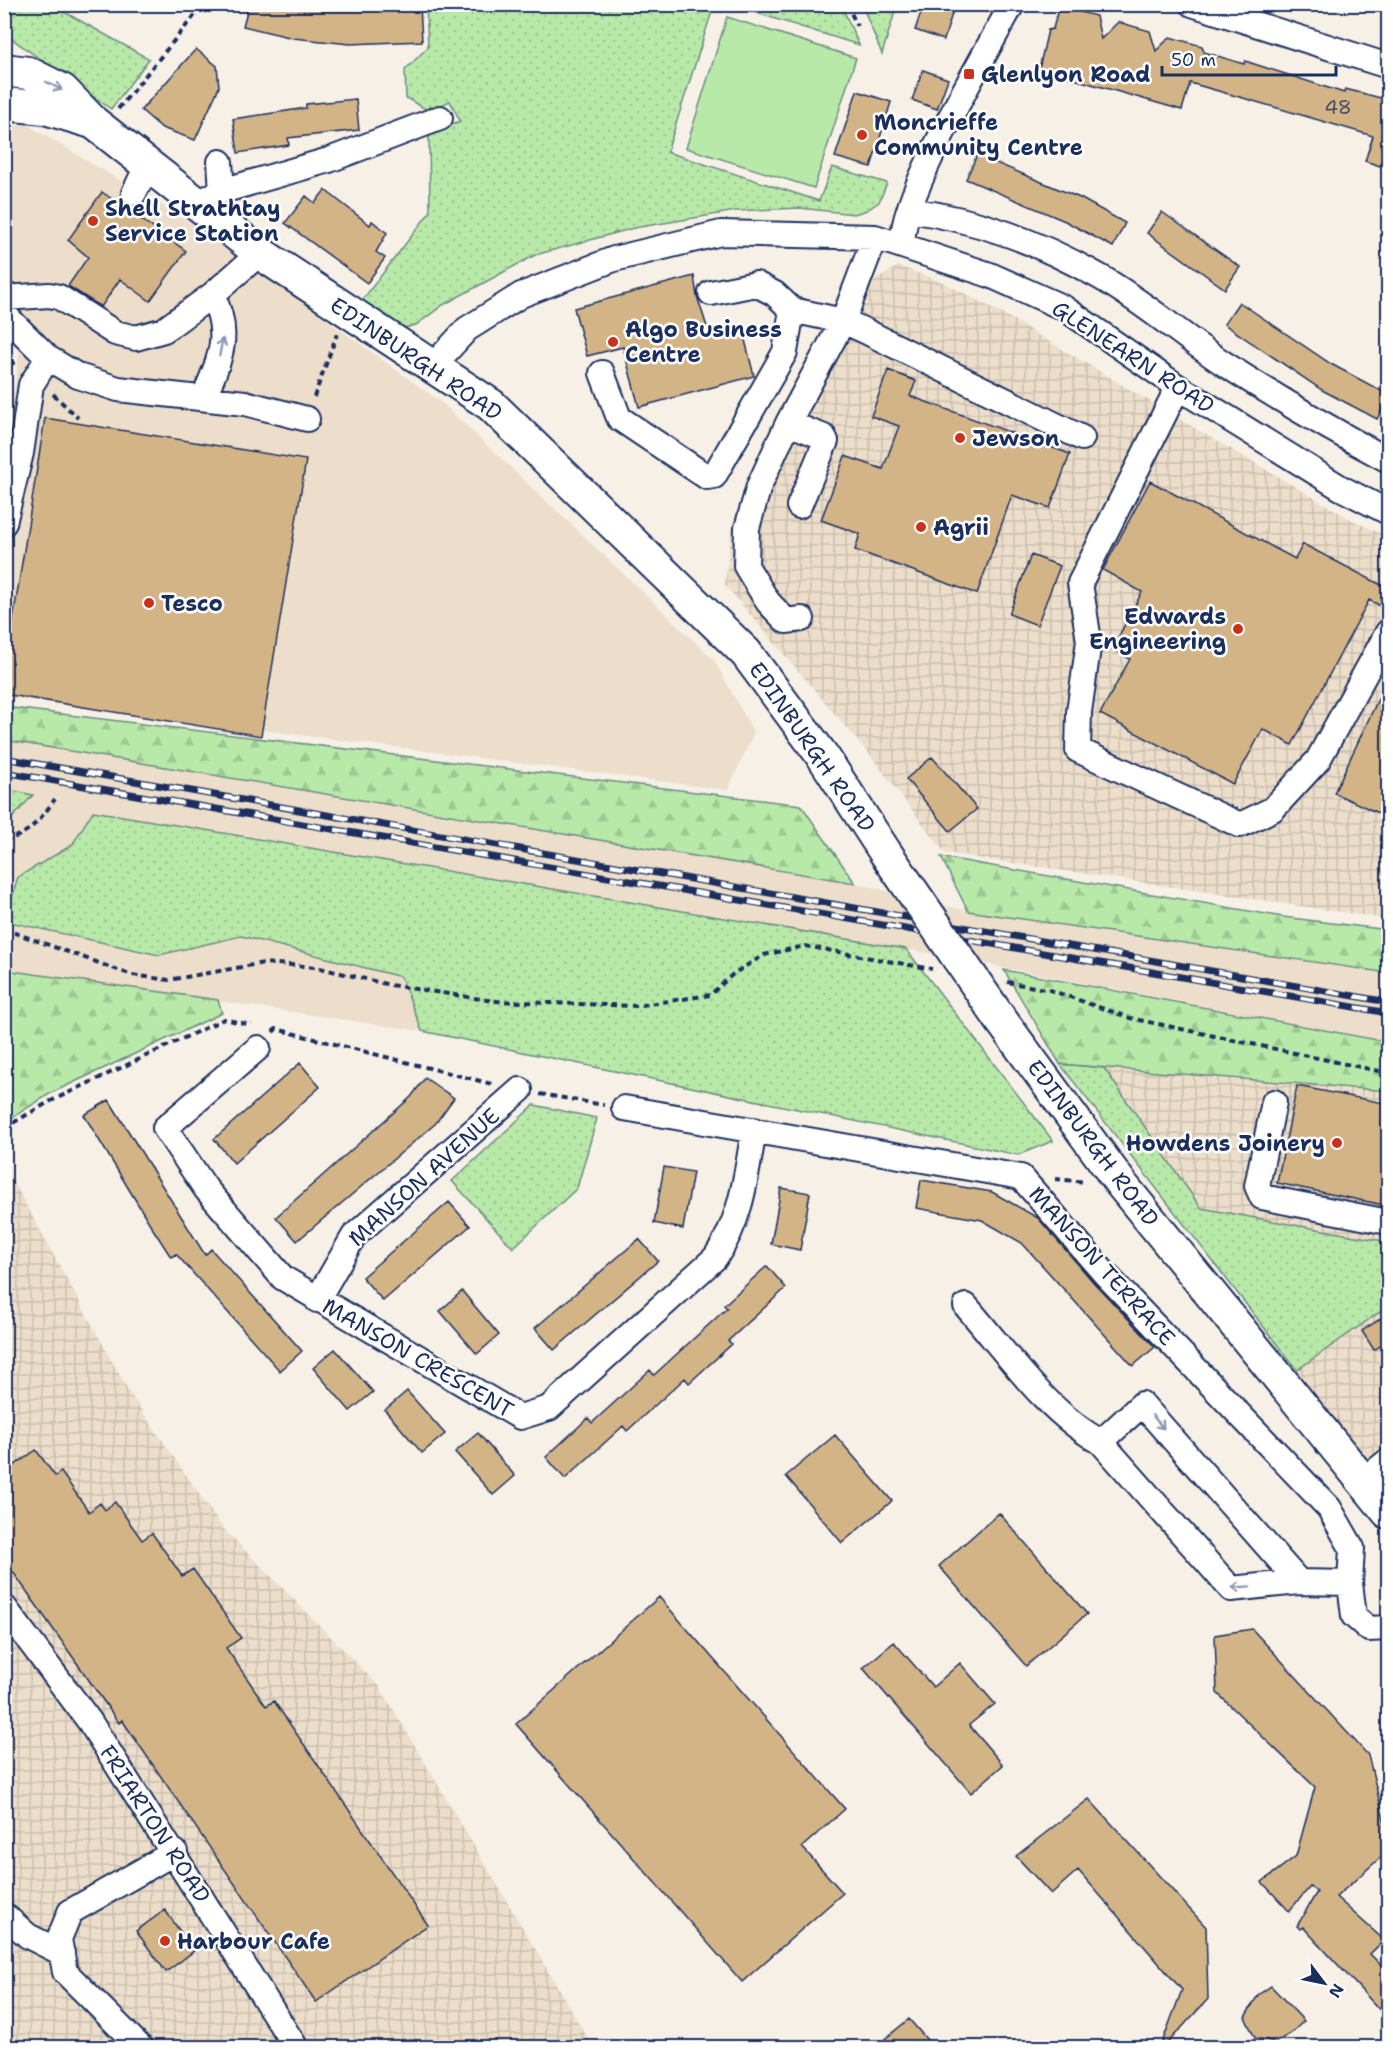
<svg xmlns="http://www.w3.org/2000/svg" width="1393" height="2052" font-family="'Shantell Sans',sans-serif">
  <defs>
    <pattern id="industrial-grid" width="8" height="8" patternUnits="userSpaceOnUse" patternTransform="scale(1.5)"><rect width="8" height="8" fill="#ecdeca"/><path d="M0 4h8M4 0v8" fill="none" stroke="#cabfb0"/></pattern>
    <pattern id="grass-dots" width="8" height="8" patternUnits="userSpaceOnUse" patternTransform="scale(1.5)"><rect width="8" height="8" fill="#b9e9a8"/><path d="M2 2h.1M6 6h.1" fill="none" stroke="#9ec893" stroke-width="1.8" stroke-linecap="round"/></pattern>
    <pattern id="forest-firs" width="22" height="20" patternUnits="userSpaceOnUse" patternTransform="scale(1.5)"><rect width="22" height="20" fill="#b9e9a8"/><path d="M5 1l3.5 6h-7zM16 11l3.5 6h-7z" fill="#9ec893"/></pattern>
  </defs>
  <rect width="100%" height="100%" fill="#f6f0e7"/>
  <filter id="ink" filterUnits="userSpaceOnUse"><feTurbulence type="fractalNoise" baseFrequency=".0167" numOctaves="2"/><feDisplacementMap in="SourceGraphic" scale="12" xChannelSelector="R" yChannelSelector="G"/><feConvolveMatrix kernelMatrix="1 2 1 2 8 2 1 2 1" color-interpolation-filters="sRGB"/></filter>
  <g filter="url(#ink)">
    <path fill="#ecdeca" d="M26 124 201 229 442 403 574 527 714 660 754 733 728 790 5 697V461L22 332 5 301 4 128Z
      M5 740 855 883 968 911 1388 973V1042L907 949 1053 1141 1018 1155 422 1031 5 970Z"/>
    <path fill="url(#industrial-grid)" d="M898 266 945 283 1003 314 1186 423 1352 520 1388 537V919L945 853 870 755 725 585 731 532 867 286Z
      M1060 1064 1388 1091V1487L1297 1370Z
      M4 1165 129 1392 221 1526 380 1687 593 2047H5Z"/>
    <path fill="url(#grass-dots)" stroke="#6a8c83" stroke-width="1.5" d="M4 5H52L149 59 111 109 5 34Z
      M426 5H714L667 152 819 201 832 167 887 183 879 202 867 210 854 214 800 208 736 211 634 228 535 255 443 305 416 325 404 328 391 324 360 303 430 212 429 133 460 121 450 101 429 111 406 98 405 70 428 47Z
      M731 5H841L859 45Z
      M862 5H897L882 54Z
      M4 789 33 795 12 818 5 821Z
      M93 811 906 949 1053 1141 1018 1155 422 1031 401 977 241 936 159 955 5 921 18 877 72 845Z
      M1060 1064 1104 1068 1201 1208 1388 1242V1306L1297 1370Z
      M534 1105 597 1118 577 1188 513 1248 452 1181Z"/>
    <path fill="url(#forest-firs)" stroke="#6a8c83" stroke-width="1.5" d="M4 707 801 805 855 883 5 740Z
      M941 857 1283 917 1388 930V973L968 911Z
      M5 970 218 1000 222 1013 51 1093 5 1122Z
      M1004 970 1388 1042V1091L1060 1064Z"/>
    <path fill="#b9e9a8" stroke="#6a8c83" stroke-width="1.5" d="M727 17 856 58 814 188 686 148Z"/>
    <path fill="#d3b487" stroke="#1b2f5e" stroke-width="1.5" d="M249 4H301L369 11V8L420 6 422 41 350 44 293 38 243 26Z
      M924 4H955L944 40 915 30Z
      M1065 8 1096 16 1101 39 1118 22 1150 31 1156 51 1170 37 1202 46 1204 52 1244 64 1245 61 1344 93 1345 89 1389 100V169L1365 161 1373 136 1250 100 1190 83 1182 110 1039 69 1048 30 1053 29 1058 9Z
      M196 49 217 66 219 87 195 140 162 128 141 110Z
      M923 70 948 79 937 109 912 100Z
      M857 91 891 102 871 167 835 157Z
      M356 99 359 130 288 138 289 145 238 153 233 119 306 108V104Z
      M977 155 1080 198 1125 223 1113 247 1065 221 966 179Z
      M325 190 370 225 372 221 387 233 376 252 385 258 367 283 285 223 306 196 315 203Z
      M102 192 186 251 150 301 120 279 101 307 68 286 88 257 68 240Z
      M1162 212 1240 267 1225 289 1147 233Z
      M694 276 697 296 710 336 742 328 754 376 639 407 623 347 587 356 574 308Z
      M1239 302 1331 364 1389 395 1377 419 1322 390 1224 324Z
      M888 370 916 381 910 396 1070 454 1050 508 1012 495 977 594 855 550 860 534 821 520 845 456 883 469 899 426 871 416Z
      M45 418 306 460 261 736 4 694V651H8Z
      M1150 481 1295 559 1303 544 1389 589V610L1369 600 1292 745 1263 729 1233 784 1100 714 1130 659 1112 649 1142 592 1103 570Z
      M1031 555 1060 566 1037 625 1009 614Z
      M1389 676V818L1334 793Z
      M932 757 977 809 950 831 906 779Z
      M300 1063 320 1087 234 1163 214 1139Z
      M425 1078 454 1098 435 1124 297 1241 276 1217 411 1097Z
      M1297 1086 1389 1104V1183L1384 1205 1277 1183Z
      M109 1100 205 1255 211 1249 302 1351 280 1371 176 1254 171 1257 153 1229 84 1115Z
      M664 1167 693 1172 683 1229 654 1223Z
      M921 1180 992 1192 1038 1218 1095 1284 1155 1347 1133 1366 1022 1243 982 1220 916 1208Z
      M781 1188 810 1193 800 1250 771 1244Z
      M449 1202 470 1226 383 1301 362 1277Z
      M639 1239 658 1261 554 1350 535 1328Z
      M767 1266 786 1288 728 1341 732 1344 689 1383 685 1378 627 1431 623 1426 565 1479 546 1457 588 1418 592 1423 650 1370 654 1375 727 1308 724 1305Z
      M462 1291 499 1335 477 1354 440 1311Z
      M1389 1313V1340L1374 1350 1362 1331Z
      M335 1349 373 1392 350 1411 313 1368Z
      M407 1391 445 1434 422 1453 385 1410Z
      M478 1433 515 1476 493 1495 455 1452Z
      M835 1435 892 1501 842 1543 786 1476Z
      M36 1450 55 1476 61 1472 89 1512 100 1503 105 1510 115 1502 142 1540 152 1533 182 1576 193 1569 241 1638 226 1648 266 1706 274 1701 428 1925 316 2002 122 1720 119 1723 4 1559V1473Z
      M999 1513 1087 1614 1026 1666 939 1566Z
      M659 1597 845 1809 802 1847 843 1893 742 1982 516 1724Z
      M1252 1629 1368 1755 1389 1839V1850L1336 1897 1384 1940 1370 1954 1389 1973V2020L1303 1927 1300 1929 1297 1926 1317 1892 1310 1887 1289 1911 1262 1882 1296 1856 1315 1787 1217 1693 1215 1635Z
      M894 1642 933 1687 960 1663 995 1704 969 1725 1003 1765 971 1793 863 1668Z
      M1089 1799 1206 1927 1208 1999 1163 2048H1160L1182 1990 1078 1870 1051 1894 1016 1856Z
      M165 1910 194 1951 166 1972 136 1931Z
      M1271 1986 1304 2021 1290 2034 1276 2042 1255 2038 1245 2017 1258 1995Z
      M909 2019 934 2048H874Z"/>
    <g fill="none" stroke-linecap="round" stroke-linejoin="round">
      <defs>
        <path id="minor" d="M1192 4 1388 66
          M220 162 222 191
          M134 193 148 164
          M195 204 222 191 329 160 440 118
          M909 210C980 220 1038 242 1100 277 1144 302 1182 336 1223 363 1277 398 1332 430 1388 460
          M903 244C897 202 988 50 1012 4
          M711 293 756 284 775 294 792 310
          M4 298 49 295 59 297 115 333 136 338 164 330 212 295 260 253
          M4 314 48 358 78 376 118 389 245 403 307 419
          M431 368 467 329 521 295 614 259 721 233 875 237 990 275 1064 308 1178 387 1341 488 1388 512
          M602 373 619 418 707 477 714 476 785 352 792 310 843 321 863 330 1082 438
          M1178 387 1080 583 1089 641 1079 712 1078 750 1240 825 1273 809 1318 760 1388 632
          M204 397C220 359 232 334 212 295
          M788 423 824 437 826 441 799 506
          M4 523 21 453 31 385 48 358
          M802 619 786 621 768 602 746 566 747 528 759 486 788 423 843 321 875 237
          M258 1048 165 1128 206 1189 283 1278 520 1417 549 1408 715 1258C742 1219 746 1176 754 1130
          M1274 1102 1257 1186 1262 1197 1388 1222
          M624 1108 1021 1177 1105 1274 1329 1508 1352 1548 1350 1583 1354 1616 1369 1629 1388 1628
          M317 1300 354 1236 520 1090
          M966 1306C1006 1352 1047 1413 1101 1442L1231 1589 1299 1582 1350 1583
          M1101 1442 1142 1404 1299 1582
          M1364 1480 1388 1461
          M4 1607 90 1722 296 2048
          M4 1915 28 1936 62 1953
          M141 2048 65 1972 59 1939 70 1912 175 1852"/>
        <path id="major" d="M4 70 28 73 62 90 93 122 260 253 491 405 746 653 824 758 885 852
          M4 104 45 108 92 122
          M1001 1020 1122 1185 1388 1512"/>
      </defs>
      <use href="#minor" stroke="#1b2f5e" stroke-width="28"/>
      <use href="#major" stroke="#1b2f5e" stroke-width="36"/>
      <path stroke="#1b2f5e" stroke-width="4" stroke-dasharray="6 4.5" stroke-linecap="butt" d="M847 4 857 26
        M118 109 204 4
        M5 351 16 367
        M53 394 78 418
        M314 397 337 334
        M4 840C28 837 42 817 55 799
        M4 929 132 975 169 980 264 963 316 967 390 985 494 1001 635 1006 710 995 733 974 764 955 805 946 932 969
        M1007 982 1050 990 1130 1018 1388 1073
        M273 1032 276 1029 492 1084
        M540 1094 604 1105
        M4 1128 51 1101 224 1019 251 1025
        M1055 1179 1086 1182"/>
      <use href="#minor" stroke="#fff" stroke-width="24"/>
      <use href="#major" stroke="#fff" stroke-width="32"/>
      <defs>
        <path id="rail" d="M4 758 1388 1002
          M4 772 1388 1013"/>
      </defs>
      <use href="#rail" stroke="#1b2f5e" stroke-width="7"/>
      <use href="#rail" stroke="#fff" stroke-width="4.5" stroke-dasharray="14" stroke-linecap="butt"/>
      <defs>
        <path id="major-bridge" d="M885 852 1001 1020"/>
      </defs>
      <use href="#major-bridge" stroke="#1b2f5e" stroke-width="36" stroke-linecap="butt"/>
      <use href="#major-bridge" stroke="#fff" stroke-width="32"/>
    </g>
    <defs><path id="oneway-shaft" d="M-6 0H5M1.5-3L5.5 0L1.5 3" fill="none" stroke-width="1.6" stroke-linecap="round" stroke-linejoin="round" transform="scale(1.5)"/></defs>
    <g stroke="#8d97ae">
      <use href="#oneway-shaft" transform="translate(54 86) rotate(28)"/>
      <use href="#oneway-shaft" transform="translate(221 347) rotate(-80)"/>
      <use href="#oneway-shaft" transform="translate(1158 1422) rotate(49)"/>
      <use href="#oneway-shaft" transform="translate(1241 1587) rotate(176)"/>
    </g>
  </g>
  <g fill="#c8321e" stroke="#fff" stroke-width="2">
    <rect x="963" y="68" width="12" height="12" rx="3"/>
    <circle cx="862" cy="135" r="6"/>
    <circle cx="93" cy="221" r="6"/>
    <circle cx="613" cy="342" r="6"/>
    <circle cx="960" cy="438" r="6"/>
    <circle cx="921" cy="527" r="6"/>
    <circle cx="149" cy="603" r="6"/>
    <circle cx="1238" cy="629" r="6"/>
    <circle cx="1337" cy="1143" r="6"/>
    <circle cx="165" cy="1941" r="6"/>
  </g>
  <g text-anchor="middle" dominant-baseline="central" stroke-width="5" stroke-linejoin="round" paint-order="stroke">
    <g font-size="20" fill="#495068">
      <text x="1338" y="107">48</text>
    </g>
    <g font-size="22" font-weight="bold" fill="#1b2f5e" stroke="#fff" text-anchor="start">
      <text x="981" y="74">Glenlyon Road</text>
      <text x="874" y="122">Moncrieffe<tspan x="874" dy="25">Community Centre</tspan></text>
      <text x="105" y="208">Shell Strathtay<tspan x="105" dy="25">Service Station</tspan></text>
      <text x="625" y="329">Algo Business<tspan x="625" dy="25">Centre</tspan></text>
      <text x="972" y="438">Jewson</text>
      <text x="933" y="527">Agrii</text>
      <text x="161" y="603">Tesco</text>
      <text x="1226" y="616" text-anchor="end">Edwards<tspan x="1226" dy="25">Engineering</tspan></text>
      <text x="1325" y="1143" text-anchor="end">Howdens Joinery</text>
      <text x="177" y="1941">Harbour Cafe</text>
    </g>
    <g font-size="22" fill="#1b2f5e" stroke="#fff">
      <text transform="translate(1133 357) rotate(33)">GLENEARN ROAD</text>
      <text transform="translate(416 359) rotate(34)">EDINBURGH ROAD</text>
      <text transform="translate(812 747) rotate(55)">EDINBURGH ROAD</text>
      <text transform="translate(1093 1143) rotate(53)">EDINBURGH ROAD</text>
      <text transform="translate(424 1177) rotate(-42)">MANSON AVENUE</text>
      <text transform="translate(1102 1266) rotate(48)">MANSON TERRACE</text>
      <text transform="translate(418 1358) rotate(30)">MANSON CRESCENT</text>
      <text transform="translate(155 1824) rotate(57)">FRIARTON ROAD</text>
    </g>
  </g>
  <rect width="1393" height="2052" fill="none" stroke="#fff" stroke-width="24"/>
  <rect x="12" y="12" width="1369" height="2028" fill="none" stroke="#1b2f5e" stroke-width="2" filter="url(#ink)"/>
  <g transform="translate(1324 1983) rotate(122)" stroke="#ffffff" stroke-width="4.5" paint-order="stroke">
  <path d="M0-4.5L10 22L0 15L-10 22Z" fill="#1b2f5e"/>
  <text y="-9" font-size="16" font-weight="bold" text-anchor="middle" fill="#1b2f5e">N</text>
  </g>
  <path d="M1162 66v9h174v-9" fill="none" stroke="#1b2f5e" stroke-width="3"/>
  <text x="1171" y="66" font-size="18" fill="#1b2f5e" stroke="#ffffff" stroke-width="4.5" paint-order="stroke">50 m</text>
</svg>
